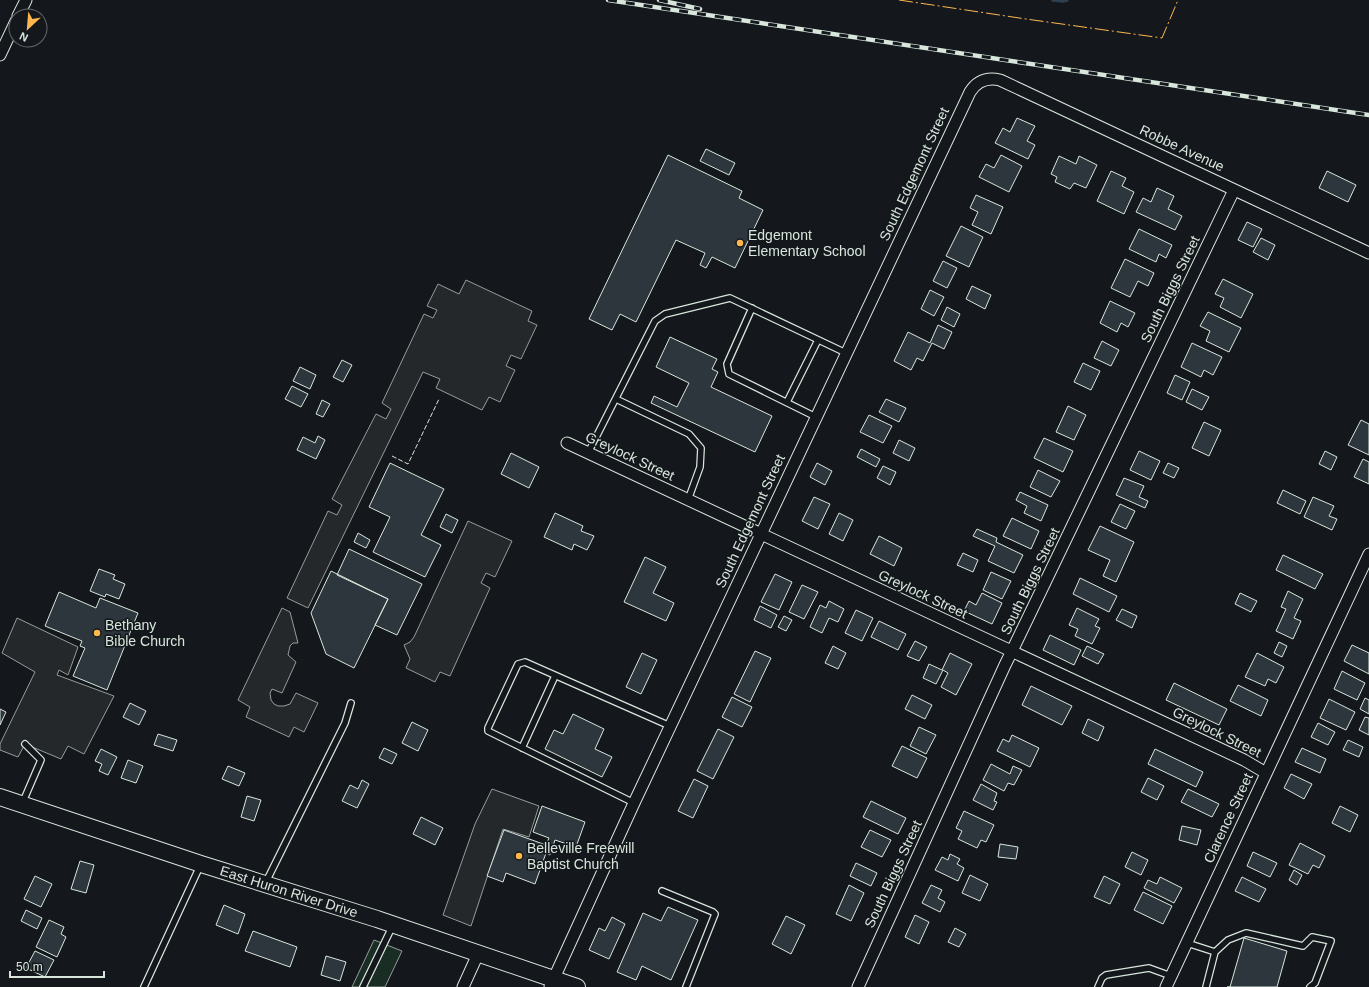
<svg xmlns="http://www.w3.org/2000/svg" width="1369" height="987" font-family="Helvetica,sans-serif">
  <rect width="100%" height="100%" fill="#14181c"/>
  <path fill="#1a2d24" stroke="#939e99" d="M374 940 402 951 385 987H352Z"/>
  <path fill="#24282b" stroke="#939e99" d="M466 280 532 311 528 321 537 325 521 359 511 355 506 366 515 370 500 402 489 397 482 410 436 388 440 379 423 372 308 608 287 598 328 511 337 515 342 505 332 499 376 414 386 419 391 409 382 403 424 314 433 318 437 310 427 306 438 284 459 294Z
    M468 521 512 541 495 577 486 573 481 583 490 588 450 676 440 672 435 682 406 668 410 659 404 645 410 642 414 637Z
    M282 608 290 612 298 643H293L290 646 288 655 296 662 282 693 272 689 270 693 271 700 274 704 278 706H284L290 704 296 693 318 703 304 732 294 727 289 737 246 717 250 707 238 700Z
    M17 618 78 647 68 675 59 670 57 675 114 696 84 754 68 746 61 759 25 744 18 757 0 750V744L35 672 2 653Z
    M492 789 539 806 529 837 503 829 471 926 443 915 475 824Z"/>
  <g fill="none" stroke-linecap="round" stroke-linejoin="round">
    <path stroke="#2f3f4d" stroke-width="3.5" d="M1053 0 1063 1 1067 0"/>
  </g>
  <path fill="#2c363c" stroke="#d8e6dc" d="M1017 118 1035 126 1027 141 1035 145 1028 159 995 143 1003 128 1010 132Z
    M706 149 735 163 729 175 700 161Z
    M668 155 742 191 739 198 763 210 735 268 712 257 706 268 700 265 705 253 676 240 636 322 620 314 612 330 589 319Z
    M1001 155 1022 166 1009 192 979 177 986 164 994 168Z
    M1059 156 1076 164 1079 156 1097 165 1086 188 1074 183 1070 189 1055 182 1057 177 1051 174Z
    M1111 171 1126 178 1122 186 1134 192 1124 214 1097 201Z
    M1327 171 1356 185 1348 202 1319 188Z
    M1157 188 1174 196 1168 209 1182 216 1175 230 1136 212 1143 198 1151 202Z
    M976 195 1003 207 991 234 972 225 978 212 970 208Z
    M1247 222 1262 229 1253 247 1238 240Z
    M961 226 983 237 969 267 946 256Z
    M1139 229 1172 245 1166 258 1159 254 1156 262 1129 249Z
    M1261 238 1275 245 1268 260 1253 252Z
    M1125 259 1154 273 1148 286 1138 281 1130 297 1111 288Z
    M943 261 957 268 947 288 933 281Z
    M1223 279 1253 294 1241 318 1220 307 1224 298 1215 294Z
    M972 286 991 295 985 309 966 299Z
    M930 290 944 297 934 316 921 309Z
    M1110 301 1135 313 1128 327 1121 323 1117 332 1100 323Z
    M947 307 960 314 954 327 941 320Z
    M1208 312 1241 328 1229 352 1206 341 1210 331 1200 326Z
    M938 325 952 332 944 349 932 343 923 361 917 358 911 370 894 361 908 332 930 343Z
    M670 337 717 359 712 369 718 372 711 387 772 416 755 452 651 403 654 396 677 407 689 383 656 367Z
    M1102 341 1119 350 1111 366 1094 358Z
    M1192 343 1222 357 1213 375 1204 370 1201 377 1181 367Z
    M342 360 352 365 343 382 333 377Z
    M1083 363 1100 371 1091 390 1074 382Z
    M300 367 316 375 310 389 293 381Z
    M1175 375 1190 382 1182 400 1167 393Z
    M292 386 308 394 301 407 285 399Z
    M1192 389 1209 397 1202 410 1186 402Z
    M886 399 906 408 899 422 879 412Z
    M322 400 330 404 323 417 316 414Z
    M1068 406 1086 415 1074 440 1056 432Z
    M869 415 892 426 883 443 860 432Z
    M1361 420 1369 424V455L1348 445Z
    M1204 422 1221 430 1209 456 1192 448Z
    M318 436 325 440 316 459 297 450 303 437 315 443Z
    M1044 438 1073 451 1063 472 1034 458Z
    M899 440 915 448 909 461 893 453Z
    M861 449 880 459 876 467 857 457Z
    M1139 451 1160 461 1151 480 1130 470Z
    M1325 451 1337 457 1331 470 1319 464Z
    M511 453 539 467 529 488 501 474Z
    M1363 459 1369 462V484L1354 477Z
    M390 463 444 489 421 535 441 545 425 577 373 552 390 517 369 507Z
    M817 463 832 471 825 485 810 477Z
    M1168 463 1179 468 1174 478 1163 473Z
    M883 466 896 472 890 485 877 478Z
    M1038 470 1060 481 1051 497 1030 487Z
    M1124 478 1144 486 1139 497 1148 501 1145 508 1116 495Z
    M1283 490 1306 501 1300 514 1277 503Z
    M1020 492 1048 505 1041 521 1024 513 1027 506 1016 500Z
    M814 497 830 504 818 529 802 521Z
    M1313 497 1334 506 1329 516 1337 519 1332 530 1304 517Z
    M1120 504 1135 511 1126 529 1111 522Z
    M555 513 583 526 581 531 594 536 587 550 574 544 572 550 544 537Z
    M839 513 853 520 843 541 829 534Z
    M446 514 458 520 452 533 440 527Z
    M1012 518 1039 531 1031 549 1003 536Z
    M1100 526 1134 542 1116 582 1103 576 1110 560 1088 550Z
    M977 529 997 538 996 542 1023 555 1014 573 988 561 995 546 973 536Z
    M358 533 370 540 366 548 354 542Z
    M879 536 902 548 894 566 870 554Z
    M349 549 422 584 397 635 375 625 388 599 337 575Z
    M963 553 978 560 973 572 957 565Z
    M1283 555 1323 574 1315 589 1276 570Z
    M645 557 666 567 653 593 674 603 666 621 624 602Z
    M99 569 115 575 113 579 125 584 119 599 106 594 105 597 90 591Z
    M331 571 388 599 354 668 326 654 311 613Z
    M991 572 1011 581 1002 599 983 590Z
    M775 574 792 582 779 610 761 602Z
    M1080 578 1117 596 1109 612 1073 594Z
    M802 585 818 592 804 619 789 612Z
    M1288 591 1303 599 1294 618 1301 621 1293 639 1276 631 1286 609 1281 607Z
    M59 592 96 608 100 598 138 613 107 690 73 676 85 648 80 646 82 641 45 626Z
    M982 593 1002 603 992 624 964 611 969 601 976 605Z
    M1240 593 1257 601 1251 612 1235 604Z
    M829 601 844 609 838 622 829 618 822 633 810 627 820 605 826 608Z
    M760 606 777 615 771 628 754 620Z
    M1077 608 1099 619 1095 626 1100 628 1092 644 1075 636 1078 629 1069 625Z
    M1122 609 1137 616 1132 628 1116 620Z
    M856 610 873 618 862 641 845 633Z
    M784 616 792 620 786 631 778 627Z
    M879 621 906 634 898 650 871 637Z
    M1050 635 1081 650 1074 665 1043 650Z
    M915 641 927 647 919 661 907 656Z
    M1279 642 1287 646 1282 657 1274 653Z
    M1352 645 1369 653V674L1344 661Z
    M833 646 846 653 838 669 825 663Z
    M1087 646 1104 654 1098 664 1082 656Z
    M755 651 771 658 750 702 734 694Z
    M642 653 657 660 641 694 626 687Z
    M950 653 972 664 956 695 941 687 948 673 943 670 936 684 923 678 929 664 942 670Z
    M1257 653 1284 667 1276 683 1268 679 1265 686 1245 677Z
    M1342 671 1365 683 1357 700 1334 689Z
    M1174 683 1227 709 1219 725 1166 700Z
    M1238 685 1268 700 1261 716 1230 701Z
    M1031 686 1072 706 1062 725 1022 705Z
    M912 695 932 705 925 719 905 709Z
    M732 697 752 707 742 727 722 717Z
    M1365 698 1369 700V714L1360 709Z
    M1329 699 1355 712 1346 730 1320 718Z
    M130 703 146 711 139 725 123 717Z
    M0 709 6 712 0 725Z
    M573 714 604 729 595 749 612 757 602 777 545 749 554 730 563 734Z
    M1365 717 1369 718V735L1359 730Z
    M1088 719 1104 727 1098 741 1082 733Z
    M412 722 428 730 418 751 402 743Z
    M1318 723 1335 732 1328 745 1311 737Z
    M919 727 936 735 926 754 910 746Z
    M718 729 734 737 713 779 697 771Z
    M158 734 177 740 173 751 154 745Z
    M1012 735 1039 748 1030 767 997 751 1003 739 1009 742Z
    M1348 740 1363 747 1359 757 1343 750Z
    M902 746 927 758 917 778 892 766Z
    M384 748 397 754 392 764 379 758Z
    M1302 748 1326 759 1320 773 1295 762Z
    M101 749 117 757 108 775 99 771 102 764 95 761Z
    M1155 749 1203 772 1196 787 1148 764Z
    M128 760 143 766 136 783 121 778Z
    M991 764 1010 774 1013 766 1022 770 1014 785 1008 783 1004 791 983 780Z
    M228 766 245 773 239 786 222 779Z
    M1291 774 1312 784 1304 799 1284 788Z
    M1148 778 1164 786 1157 800 1141 792Z
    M694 779 708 786 693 818 678 811Z
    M362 780 369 784 357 808 342 801 350 785 358 789Z
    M981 784 997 793 994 801 997 802 993 810 973 800Z
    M1188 789 1219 804 1212 817 1181 802Z
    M247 796 261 800 254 821 241 817Z
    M871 801 906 818 898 834 863 817Z
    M542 806 585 822 576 847 555 840 550 855 546 853 535 884 506 873 503 882 487 876 504 830 546 845 549 838 533 832Z
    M1340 806 1358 815 1350 832 1332 823Z
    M964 811 994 825 986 842 981 840 977 848 958 839 962 831 956 828Z
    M421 817 443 828 435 845 413 834Z
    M1182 826 1201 830 1197 845 1179 840Z
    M870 830 891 840 882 857 861 847Z
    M1300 843 1325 856 1319 868 1313 865 1308 874 1289 865Z
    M1000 844 1018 847 1016 859 998 857Z
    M1132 852 1148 860 1141 875 1125 867Z
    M1253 852 1277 863 1270 877 1247 866Z
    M950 854 960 859 957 864 964 868 958 881 935 870 942 857 948 860Z
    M80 861 94 865 86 893 71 889Z
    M856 863 877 873 871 886 850 876Z
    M1294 870 1302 875 1297 885 1289 880Z
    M970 875 988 884 980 901 962 893Z
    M35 876 52 884 41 907 24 899Z
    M1104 876 1120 884 1110 904 1094 897Z
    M1160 877 1182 888 1174 903 1144 888 1148 880 1157 884Z
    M1242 877 1266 889 1259 902 1235 891Z
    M849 885 864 893 851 921 836 914Z
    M931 885 942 890 938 898 945 902 940 912 922 903Z
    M1143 892 1172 906 1163 924 1134 910Z
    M224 905 245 914 238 934 216 925Z
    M668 907 698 920 671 980 642 966 636 980 617 972 643 913 661 921Z
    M26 910 42 918 37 929 21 921Z
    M915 915 929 922 919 944 905 937Z
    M786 916 805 925 791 954 772 944Z
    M612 917 625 924 609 959 589 950 599 928 605 931Z
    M49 920 64 927 61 934 66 937 57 957 36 947Z
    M955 928 966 934 959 947 948 942Z
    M253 931 297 947 290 967 245 951Z
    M1244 938 1287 951 1277 987H1227H1230Z
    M35 951 54 960 45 977 26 968Z
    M326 956 346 962 340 981 321 975Z"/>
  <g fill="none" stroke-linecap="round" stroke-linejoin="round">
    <defs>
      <path id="service" d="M752 308 727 364 729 374 816 417
        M616 399 689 434 701 448 700 467 688 500
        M787 402 818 340
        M588 453 655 321 665 314 730 298 846 353
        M522 748 555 676
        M634 803 488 731V728L518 664 525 662 670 726
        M22 804 41 760 25 744
        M266 882 345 723 351 703
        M662 891 713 912 715 914 686 987
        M1187 943 1215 952
        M144 987 200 866
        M363 987 393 925
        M1098 987 1102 978 1106 975 1149 968 1171 976
        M1206 987 1215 952 1228 940 1246 933 1303 946 1312 937 1331 941 1315 983 1310 987"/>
      <path id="minor" d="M18 16 26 0
        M0 55 16 21
        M567 443 1244 760 1266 773
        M463 987 478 954
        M550 987 634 803 970 92C977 81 987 77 1000 80L1369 253
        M858 987 1005 665 1012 651 1234 190
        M1166 987 1369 554"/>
      <g id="secondary">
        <path id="s1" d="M0 797 201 864 377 919 577 987"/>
      </g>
    </defs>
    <use href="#service" stroke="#d8e6dc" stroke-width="8"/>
    <use href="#minor" stroke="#d8e6dc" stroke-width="13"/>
    <use href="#secondary" stroke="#d8e6dc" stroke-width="18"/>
    <use href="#service" stroke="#14181c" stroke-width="5.5"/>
    <use href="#minor" stroke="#14181c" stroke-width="11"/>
    <use href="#secondary" stroke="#14181c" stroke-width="16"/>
    <defs>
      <path id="rail" d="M608 0 1369 115
        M659 0 700 9"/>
    </defs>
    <use href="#rail" stroke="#d8e6dc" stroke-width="4.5"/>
    <use href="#rail" stroke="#14181c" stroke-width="3" stroke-dasharray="9" stroke-linecap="butt"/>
    <path stroke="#d8e6dc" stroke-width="1" stroke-dasharray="5 2" stroke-linecap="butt" d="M392 456 408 464 439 399"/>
    <path stroke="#ffb74d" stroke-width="1" stroke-dasharray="14 3 2 3" stroke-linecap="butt" d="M899 0 1026 19 1162 38 1178 0"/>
  </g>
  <g fill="#ffb74d" stroke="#14181c" stroke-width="1.5">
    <circle cx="740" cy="243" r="4"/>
    <circle cx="97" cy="633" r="4"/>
    <circle cx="519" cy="856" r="4"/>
  </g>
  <g text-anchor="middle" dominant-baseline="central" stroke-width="3" stroke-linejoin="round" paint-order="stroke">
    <g font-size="14" fill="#d8e6dc" stroke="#14181c">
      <text transform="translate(1182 148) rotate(25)">Robbe Avenue</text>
      <text transform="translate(914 174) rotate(-65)">South Edgemont Street</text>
      <text transform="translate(1170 289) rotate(-64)">South Biggs Street</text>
      <text transform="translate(630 456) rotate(25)">Greylock Street</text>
      <text transform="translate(750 521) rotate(-65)">South Edgemont Street</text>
      <text transform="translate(1030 581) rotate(-64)">South Biggs Street</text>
      <text transform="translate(923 594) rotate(25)">Greylock Street</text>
      <text transform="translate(1217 732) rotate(26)">Greylock Street</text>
      <text transform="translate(1228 818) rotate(-65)">Clarence Street</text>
      <text transform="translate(893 874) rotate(-65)">South Biggs Street</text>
      <text stroke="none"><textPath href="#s1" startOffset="304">East Huron River Drive</textPath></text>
    </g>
    <g font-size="14" fill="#d8e6dc" stroke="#14181c" text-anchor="start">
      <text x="748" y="235">Edgemont<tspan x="748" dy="16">Elementary School</tspan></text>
      <text x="105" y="625">Bethany<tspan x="105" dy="16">Bible Church</tspan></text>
      <text x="527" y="848">Belleville Freewill<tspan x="527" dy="16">Baptist Church</tspan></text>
    </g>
  </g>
  <g transform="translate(28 28) rotate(206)"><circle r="19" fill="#14181c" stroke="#626a69"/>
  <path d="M0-3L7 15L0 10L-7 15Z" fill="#ffb74d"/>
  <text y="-6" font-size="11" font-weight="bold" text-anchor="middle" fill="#d8e6dc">N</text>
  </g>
  <path d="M10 971v6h94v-6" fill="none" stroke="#d8e6dc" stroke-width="2"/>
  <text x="16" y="971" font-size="12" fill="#d8e6dc" stroke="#14181c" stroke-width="3" paint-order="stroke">50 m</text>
</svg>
